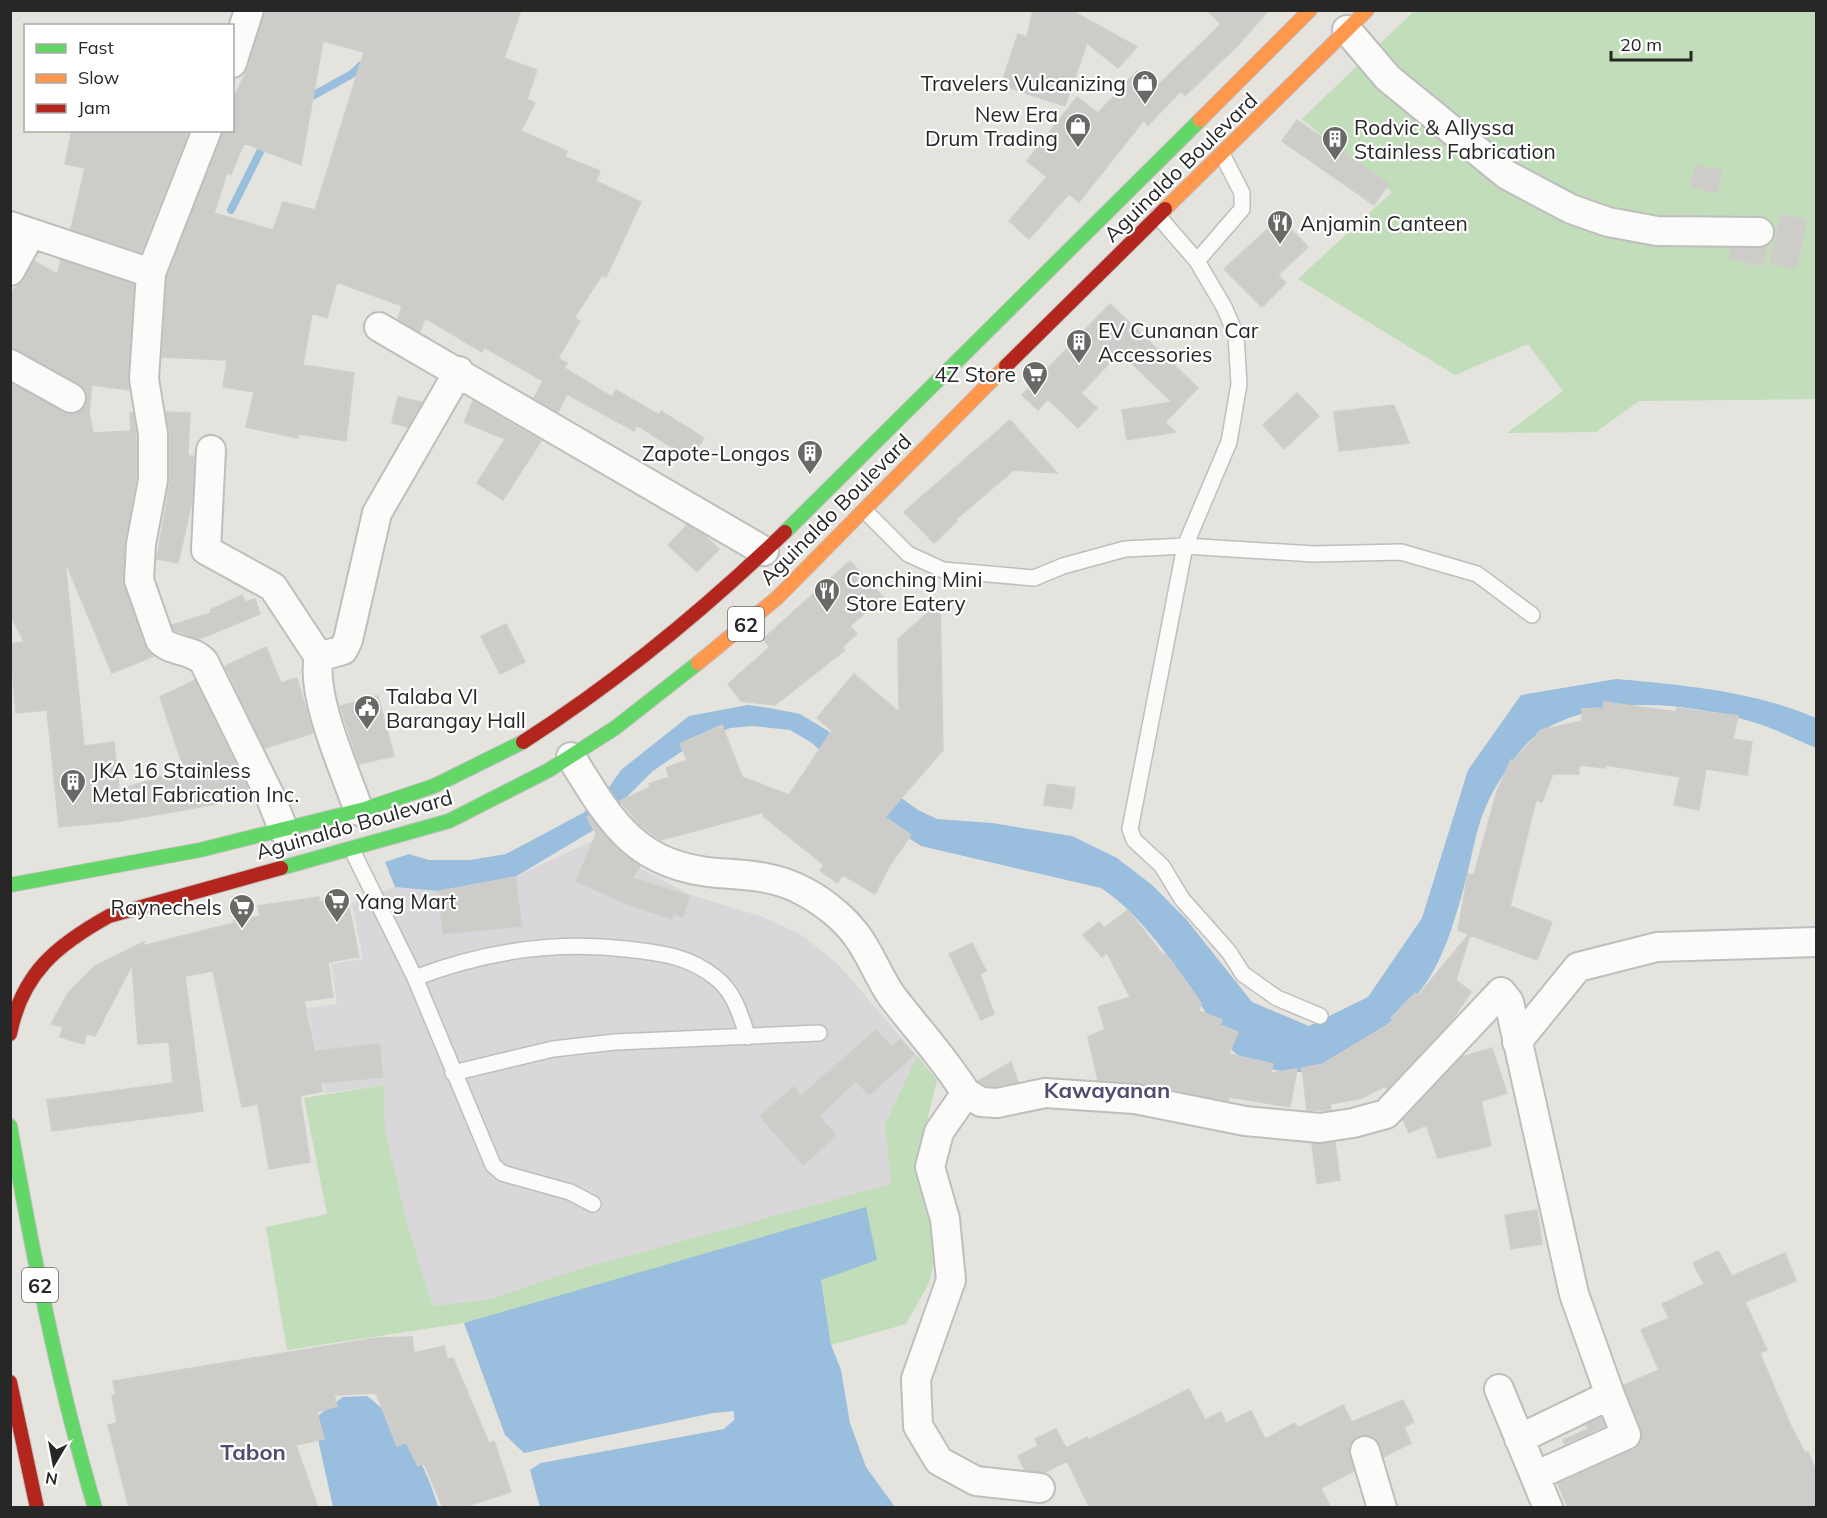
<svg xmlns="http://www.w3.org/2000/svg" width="1827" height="1518" font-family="Mulish,sans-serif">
  <rect width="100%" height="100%" fill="#e4e3de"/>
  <path fill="#d9d7d9" d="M590 842 691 895 763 917 801 935 839 965 917 1056 885 1124 892 1184 576 1270 490 1299 433 1306 410 1234 385 1131 384 1085 326 1093 307 1008 337 1004 331 964 363 959 352 903 395 887 439 891 515 877Z"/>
  <path fill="#c1ddba" d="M1414 11H1816V399L1639 401 1596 432 1507 433 1563 391 1528 344 1455 375 1298 279 1392 192 1302 119Z
    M917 1056 937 1080 918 1157 939 1242 929 1283 906 1324 831 1345 821 1280 464 1323 287 1350 266 1227 327 1214 304 1098 384 1085 385 1131 410 1234 433 1306 490 1299 576 1270 891 1184 885 1124Z"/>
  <path fill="#99bede" d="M1616 679C1683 685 1754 691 1816 718V748C1794 739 1770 726 1746 720 1679 702 1601 694 1539 733 1523 743 1496 783 1488 802 1477 824 1473 851 1467 875 1444 964 1428 1003 1347 1052 1338 1057 1330 1064 1321 1068 1303 1076 1269 1071 1251 1063 1218 1048 1208 1012 1189 985 1164 950 1137 912 1101 888L921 846 893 828 853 781 812 743 790 730 753 726 730 728 691 745 653 771 592 831 515 877 439 891 395 887 385 862 409 854 429 860H470L506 854 583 813 605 793 621 770 689 716 748 705 769 708 800 714 828 731 893 792 918 810 937 819 992 823 1072 836 1117 858 1152 885 1186 919 1252 1002 1309 1026 1368 997 1422 918 1468 770 1521 695Z
    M866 1207 877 1260 821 1280 831 1345 841 1370 850 1423 866 1467 895 1507H540L530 1470 541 1463 724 1429 734 1420V1411L713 1413 524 1453 505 1435 464 1323Z
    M367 1396C403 1423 426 1465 438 1507H333L319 1444V1415L343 1397Z"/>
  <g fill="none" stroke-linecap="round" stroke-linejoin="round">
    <path stroke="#99bede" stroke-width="8" d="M305 100 352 74 367 60
      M231 210 265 142"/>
  </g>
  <path fill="#cdccc9" stroke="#cfceca" stroke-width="1.5" fill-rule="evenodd" d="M265 10H521L504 58 537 70 527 99 535 103 521 131 567 151 565 157 600 171 596 181 641 202 606 277 602 275 574 318 580 321 558 358 567 363 564 368 612 397 616 390 659 415 661 411 704 438 690 459 637 425 634 431 567 394 558 412 534 398 543 381 484 347 482 352 425 318 420 332 398 319 402 306 337 282 327 318 312 313 303 365 354 373 346 441 298 434V438L246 427 254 392 223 387 227 360 162 357 167 277 223 130H232V102L248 68ZM323 41 364 52 315 210 283 202 273 230 214 213 227 173 231 174 244 143 301 165Z
    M1033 10H1071L1137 47 1118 68 1087 43 1065 106 1001 85 1018 34 1027 37Z
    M1206 10H1269L1238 45 1185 96 1181 91 1148 125 1144 120 1079 202 1069 194 1029 239 1009 221 1047 177 1027 161 1077 97 1098 113 1137 71 1155 88 1221 24Z
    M1297 120 1389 184 1374 205 1282 141Z
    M72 130H189L141 252 71 229 85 168 65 164Z
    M1695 165 1722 170 1717 193 1691 187Z
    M1781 214 1807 220 1796 269 1770 263Z
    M1280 218 1308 247 1278 275 1286 283 1262 307 1224 269Z
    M1767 246 1762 266 1729 258 1731 248Z
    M61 260 134 285 128 378 129 390 92 385 89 411 93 433 131 431 130 413H133L136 435V478L125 541 123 580 144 645 154 656 112 673 65 561 84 746 114 742 119 790 184 769 160 697 195 680 248 789 243 792 245 799 121 821 59 827 47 710 16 713 10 644 24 642 10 614V383L71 414 80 412 87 398 85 390 79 384 10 348V293L24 279 34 261 57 274Z
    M1110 304 1198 388 1165 422 1175 432 1127 440 1122 410 1172 402 1120 352 1081 393 1097 408 1078 428 1048 399 1038 410 1022 395Z
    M1297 393 1319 416 1284 449 1263 425Z
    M398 397 422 402 408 427 392 423Z
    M473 401 541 441 503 500 477 483 505 439 464 422Z
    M1394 405 1409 443 1339 451 1334 412Z
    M166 412 190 413 188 456H194L192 502 178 563 157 559 170 480V434Z
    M1010 420 1057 473 1014 470 955 520 957 521 934 543 904 512Z
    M687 525 704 535 719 549 697 572 668 545Z
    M850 561 883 597 850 626 857 634 842 647 845 650 775 705 741 701 728 684 770 647 763 639Z
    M242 595 245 602 255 599 260 614 199 639 174 630 172 625 211 613 210 610Z
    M940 602 943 750 885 817 911 835 890 865 875 894 843 875 837 883 820 870 824 865 763 816 765 812 661 840 640 825 620 801 650 787 649 784 669 777 666 768 687 760 680 744 722 725 742 777 789 795 832 731 817 718 854 674 899 712 898 639Z
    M506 624 525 662 500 674 481 636Z
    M266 647 281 683 297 678 313 733 265 748 225 666Z
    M378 696 394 756 359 764 340 706Z
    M1604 702 1677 712V708L1738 716 1733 739 1752 742 1747 775 1706 769 1699 810 1674 805 1680 777 1605 765V768L1579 765V774H1553L1542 802 1536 800 1510 906 1552 922 1537 960 1470 935 1456 980 1471 992 1452 1020 1387 1089 1385 1086 1362 1098 1330 1104 1331 1110H1307L1302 1068 1323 1064 1394 1021 1391 1018 1415 993 1418 996 1469 934 1458 930 1468 874 1474 875 1497 791 1511 760 1514 761 1541 730 1582 721V709L1604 708Z
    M1047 784 1075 788 1072 809 1044 805Z
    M589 816 616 848 640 866 632 878 689 896 683 917 673 914 672 919 627 904 576 881 596 834 587 817Z
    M515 877 522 926 443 934 439 891Z
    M319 897V902L347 897 359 957 328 962 333 997 304 1001 315 1051 379 1044 383 1077 321 1083 323 1091 300 1096 310 1162 269 1169 258 1104 242 1107 213 971 185 976 203 1111 52 1131 47 1100 173 1083 169 1042 138 1044 132 965 95 1036 86 1033 84 1044 60 1037 63 1027 51 1024 68 993 95 966 144 942 142 946 234 923V920L260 916 258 906Z
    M1128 910 1163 955 1165 953 1201 1003 1199 1011 1222 1020 1220 1025 1238 1032 1229 1054 1273 1064 1271 1073 1297 1069 1290 1107 1229 1097 1228 1101 1138 1083 1098 1080 1088 1037 1105 1029 1098 1007 1130 997 1107 953 1102 957 1083 935 1099 922 1104 928Z
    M972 943 986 971 980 974 994 1014 981 1020 949 954Z
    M876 1030 892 1047 900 1039 914 1055 869 1095 856 1081 819 1116 836 1136 803 1165 760 1116 794 1087 801 1096Z
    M1492 1048 1507 1093 1481 1101 1491 1146 1438 1158 1426 1125 1409 1133 1403 1120 1462 1057Z
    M1011 1062 1018 1082 996 1086H986L978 1081Z
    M1335 1142 1340 1180 1317 1184 1312 1144Z
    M1537 1210 1542 1244 1511 1249 1505 1215Z
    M1718 1251 1732 1276 1785 1253 1796 1281 1745 1302 1767 1350 1760 1353 1769 1375 1790 1424 1805 1453 1808 1452 1816 1471V1508H1568L1558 1484 1633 1450 1640 1444 1641 1429 1624 1385 1659 1370 1641 1330 1669 1318 1662 1304 1704 1284 1693 1263Z
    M412 1337 414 1353 444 1346 447 1359 453 1358 489 1443 494 1441 511 1492 461 1508H443L424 1463 418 1466 406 1442 397 1446 376 1393 334 1395 337 1406 317 1412 324 1439 296 1445 318 1508H129L108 1425 117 1423 112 1396 116 1395 113 1381 376 1338Z
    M1189 1389 1205 1420 1221 1412 1226 1423 1251 1411 1265 1439 1295 1423 1298 1428 1343 1405 1352 1422 1403 1400 1414 1422 1404 1427 1411 1443 1384 1457 1376 1439 1368 1435 1353 1439 1349 1448 1354 1471 1321 1488 1331 1508H1090L1067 1461 1044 1473 1025 1470 1018 1456 1038 1446 1035 1439 1056 1429 1066 1448 1087 1437 1088 1440Z
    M1601 1418 1605 1426 1565 1444 1563 1440 1588 1429 1586 1425Z"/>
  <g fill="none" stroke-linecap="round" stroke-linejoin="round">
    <defs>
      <path id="lane" d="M1158 216 1197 261 1224 307 1236 335 1239 384 1229 442 1185 546 1130 829 1134 840 1162 866 1182 899 1229 952 1243 974 1277 998 1320 1016
        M1197 261 1242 209V193L1222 154
        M865 511 908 554 943 570 1034 578 1063 566 1125 549 1185 546 1314 554 1401 552 1477 574 1532 615
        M352 850 415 978 493 1165 502 1173 570 1192 593 1204
        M415 978C482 952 554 941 626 949 659 953 688 955 716 978 735 993 740 1015 748 1037
        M453 1073 553 1049 615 1042 819 1033"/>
      <path id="street" d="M1347 30 1388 78 1507 175 1571 209 1608 222 1657 231 1759 232
        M232 63 249 10
        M10 226 151 273 207 130
        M10 271 31 233
        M151 273 144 379 153 434V480L141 544 139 580 160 640C172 653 192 648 204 662L270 796 284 831
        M379 327 764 551
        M10 364 71 398
        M211 450 206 550 273 587 319 657
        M571 757C611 822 635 866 717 873 748 875 777 876 805 892 824 902 845 919 857 936 870 953 878 976 891 995 916 1028 944 1058 966 1093L981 1102 997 1103 1045 1093 1135 1099 1245 1121 1320 1128 1353 1123 1386 1114 1501 992 1509 1002 1574 1294 1610 1395 1519 1439
        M359 811C346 773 310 695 319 657L343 650 348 640 377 513 459 371
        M1517 1042 1578 967 1657 947 1816 942
        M966 1093 939 1132 930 1167 945 1219 951 1280 916 1379 918 1426 939 1461 976 1481 1040 1488
        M1499 1389 1548 1508
        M1365 1451 1382 1508
        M1535 1476 1626 1435 1610 1395"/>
      <path id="fast" d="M785 532 1200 120
        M281 868 449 821 549 770 615 728 698 663
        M10 885 200 850 365 809 434 786 523 742
        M10 1126C33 1255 58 1383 95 1508"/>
      <path id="slow" d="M1200 120 1310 10
        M1165 209 1367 10
        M698 663 777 598 1006 366"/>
      <path id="jam" d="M1006 366 1165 209
        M523 742C618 681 704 610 785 532
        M10 1034C22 973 57 945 109 916L281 868
        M10 1382 37 1508"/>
    </defs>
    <use href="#lane" stroke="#bfbebe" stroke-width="18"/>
    <use href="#street" stroke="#bfbebe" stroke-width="32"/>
    <use href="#fast" stroke="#c2c1c0" stroke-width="16"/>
    <use href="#slow" stroke="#c2c1c0" stroke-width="16"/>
    <use href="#jam" stroke="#c2c1c0" stroke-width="16"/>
    <use href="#lane" stroke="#fbfbfa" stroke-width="15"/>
    <use href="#street" stroke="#fbfbfa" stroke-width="28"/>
    <use href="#fast" stroke="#63d668" stroke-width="14"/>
    <use href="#slow" stroke="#ff974d" stroke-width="14"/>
    <use href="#jam" stroke="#b3261e" stroke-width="14"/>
  </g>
  <defs>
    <symbol id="shop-pin" viewBox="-11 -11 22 30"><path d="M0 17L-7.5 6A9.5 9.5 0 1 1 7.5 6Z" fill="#696967" stroke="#fff"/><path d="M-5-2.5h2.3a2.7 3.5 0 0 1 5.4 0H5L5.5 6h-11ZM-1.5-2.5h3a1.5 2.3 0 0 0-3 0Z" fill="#fff"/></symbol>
    <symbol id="building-pin" viewBox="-11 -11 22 30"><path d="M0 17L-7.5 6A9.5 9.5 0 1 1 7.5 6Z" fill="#696967" stroke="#fff"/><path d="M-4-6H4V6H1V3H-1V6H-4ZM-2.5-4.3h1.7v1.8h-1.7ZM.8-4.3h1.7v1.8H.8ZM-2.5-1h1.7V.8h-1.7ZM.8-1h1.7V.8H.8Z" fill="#fff"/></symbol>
    <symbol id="restaurant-pin" viewBox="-11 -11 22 30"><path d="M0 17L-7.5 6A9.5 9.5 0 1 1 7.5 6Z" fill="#696967" stroke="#fff"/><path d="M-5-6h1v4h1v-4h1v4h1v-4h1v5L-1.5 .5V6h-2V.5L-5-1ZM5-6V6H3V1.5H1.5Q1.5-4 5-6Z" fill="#fff"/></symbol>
    <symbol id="supermarket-pin" viewBox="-11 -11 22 30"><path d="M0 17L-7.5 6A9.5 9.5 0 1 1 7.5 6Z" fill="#696967" stroke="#fff"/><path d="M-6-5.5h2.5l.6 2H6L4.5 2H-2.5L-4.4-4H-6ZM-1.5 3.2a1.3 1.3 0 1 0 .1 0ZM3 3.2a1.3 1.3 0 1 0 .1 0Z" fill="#fff"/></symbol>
    <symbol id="civic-pin" viewBox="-11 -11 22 30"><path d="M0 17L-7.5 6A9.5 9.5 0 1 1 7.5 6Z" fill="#696967" stroke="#fff"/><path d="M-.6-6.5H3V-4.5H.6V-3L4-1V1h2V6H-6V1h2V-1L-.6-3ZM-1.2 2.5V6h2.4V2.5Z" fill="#fff"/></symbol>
  </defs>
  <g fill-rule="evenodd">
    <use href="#shop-pin" x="1130" y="68" width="30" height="40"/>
    <use href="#shop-pin" x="1063" y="111" width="30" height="40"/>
    <use href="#building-pin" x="1320" y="124" width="30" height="40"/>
    <use href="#restaurant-pin" x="1265" y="208" width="30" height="40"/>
    <use href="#building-pin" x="1064" y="327" width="30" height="40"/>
    <use href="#supermarket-pin" x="1020" y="359" width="30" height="40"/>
    <use href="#building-pin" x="795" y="438" width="30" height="40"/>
    <use href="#restaurant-pin" x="812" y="576" width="30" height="40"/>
    <use href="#civic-pin" x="352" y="693" width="30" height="40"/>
    <use href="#building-pin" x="58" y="767" width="30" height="40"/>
    <use href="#supermarket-pin" x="322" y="886" width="30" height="40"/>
    <use href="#supermarket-pin" x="227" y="892" width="30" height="40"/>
  </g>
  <g text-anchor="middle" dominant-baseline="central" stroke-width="4.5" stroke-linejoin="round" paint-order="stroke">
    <g fill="#fff" stroke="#686868" stroke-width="1.5">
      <rect x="728" y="607" width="36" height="34" rx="4.5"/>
      <rect x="22" y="1268" width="36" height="34" rx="4.5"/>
    </g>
    <g font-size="20" font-weight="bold" fill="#272727">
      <text x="746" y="624">62</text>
      <text x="40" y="1285">62</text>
    </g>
    <g font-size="21" fill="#272727" stroke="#fff" text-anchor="start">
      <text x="1126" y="83" text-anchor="end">Travelers Vulcanizing</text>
      <text x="1058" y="114" text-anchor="end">New Era<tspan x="1058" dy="24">Drum Trading</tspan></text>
      <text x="1354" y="127">Rodvic &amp; Allyssa<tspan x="1354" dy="24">Stainless Fabrication</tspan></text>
      <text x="1300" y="223">Anjamin Canteen</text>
      <text x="1098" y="330">EV Cunanan Car<tspan x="1098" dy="24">Accessories</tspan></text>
      <text x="1016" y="374" text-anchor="end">4Z Store</text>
      <text x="790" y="453" text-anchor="end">Zapote-Longos</text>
      <text x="846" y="579">Conching Mini<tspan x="846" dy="24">Store Eatery</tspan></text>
      <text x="386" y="696">Talaba VI<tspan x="386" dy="24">Barangay Hall</tspan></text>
      <text x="92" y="770">JKA 16 Stainless<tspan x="92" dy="24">Metal Fabrication Inc.</tspan></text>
      <text x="356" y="901">Yang Mart</text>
      <text x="222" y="907" text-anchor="end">Raynechels</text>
    </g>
    <g font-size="21" fill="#272727" stroke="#fff">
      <text transform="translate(1180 167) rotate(-44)">Aguinaldo Boulevard</text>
      <text transform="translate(835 509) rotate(-45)">Aguinaldo Boulevard</text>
      <text transform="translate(354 824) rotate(-16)">Aguinaldo Boulevard</text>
    </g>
    <g font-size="22" font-weight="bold" fill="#4f4e71" stroke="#fff">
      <text x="1107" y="1090">Kawayanan</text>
      <text x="253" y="1452">Tabon</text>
    </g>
  </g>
  <rect width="1827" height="1518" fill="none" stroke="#272727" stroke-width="24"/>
  <rect x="24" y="24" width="210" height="108" fill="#ffffff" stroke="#a9a9a9" stroke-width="1.5"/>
  <rect x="36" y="44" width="30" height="9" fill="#63d668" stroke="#a9a9a9" stroke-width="1.5"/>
  <text x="78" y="54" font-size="18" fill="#272727">Fast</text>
  <rect x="36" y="74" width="30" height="9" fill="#ff974d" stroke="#a9a9a9" stroke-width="1.5"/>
  <text x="78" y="84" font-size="18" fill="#272727">Slow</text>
  <rect x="36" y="104" width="30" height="9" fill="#b3261e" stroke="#a9a9a9" stroke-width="1.5"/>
  <text x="78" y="114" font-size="18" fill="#272727">Jam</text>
  <g transform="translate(54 1464) rotate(190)" stroke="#ffffff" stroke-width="4.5" paint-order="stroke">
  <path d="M0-4.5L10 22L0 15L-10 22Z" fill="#272727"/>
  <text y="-9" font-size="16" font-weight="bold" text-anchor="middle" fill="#272727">N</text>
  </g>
  <path d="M1611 51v9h80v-9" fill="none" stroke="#272727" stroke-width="3"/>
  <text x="1620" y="51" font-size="18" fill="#272727" stroke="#ffffff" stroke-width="4.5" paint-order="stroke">20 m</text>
</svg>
